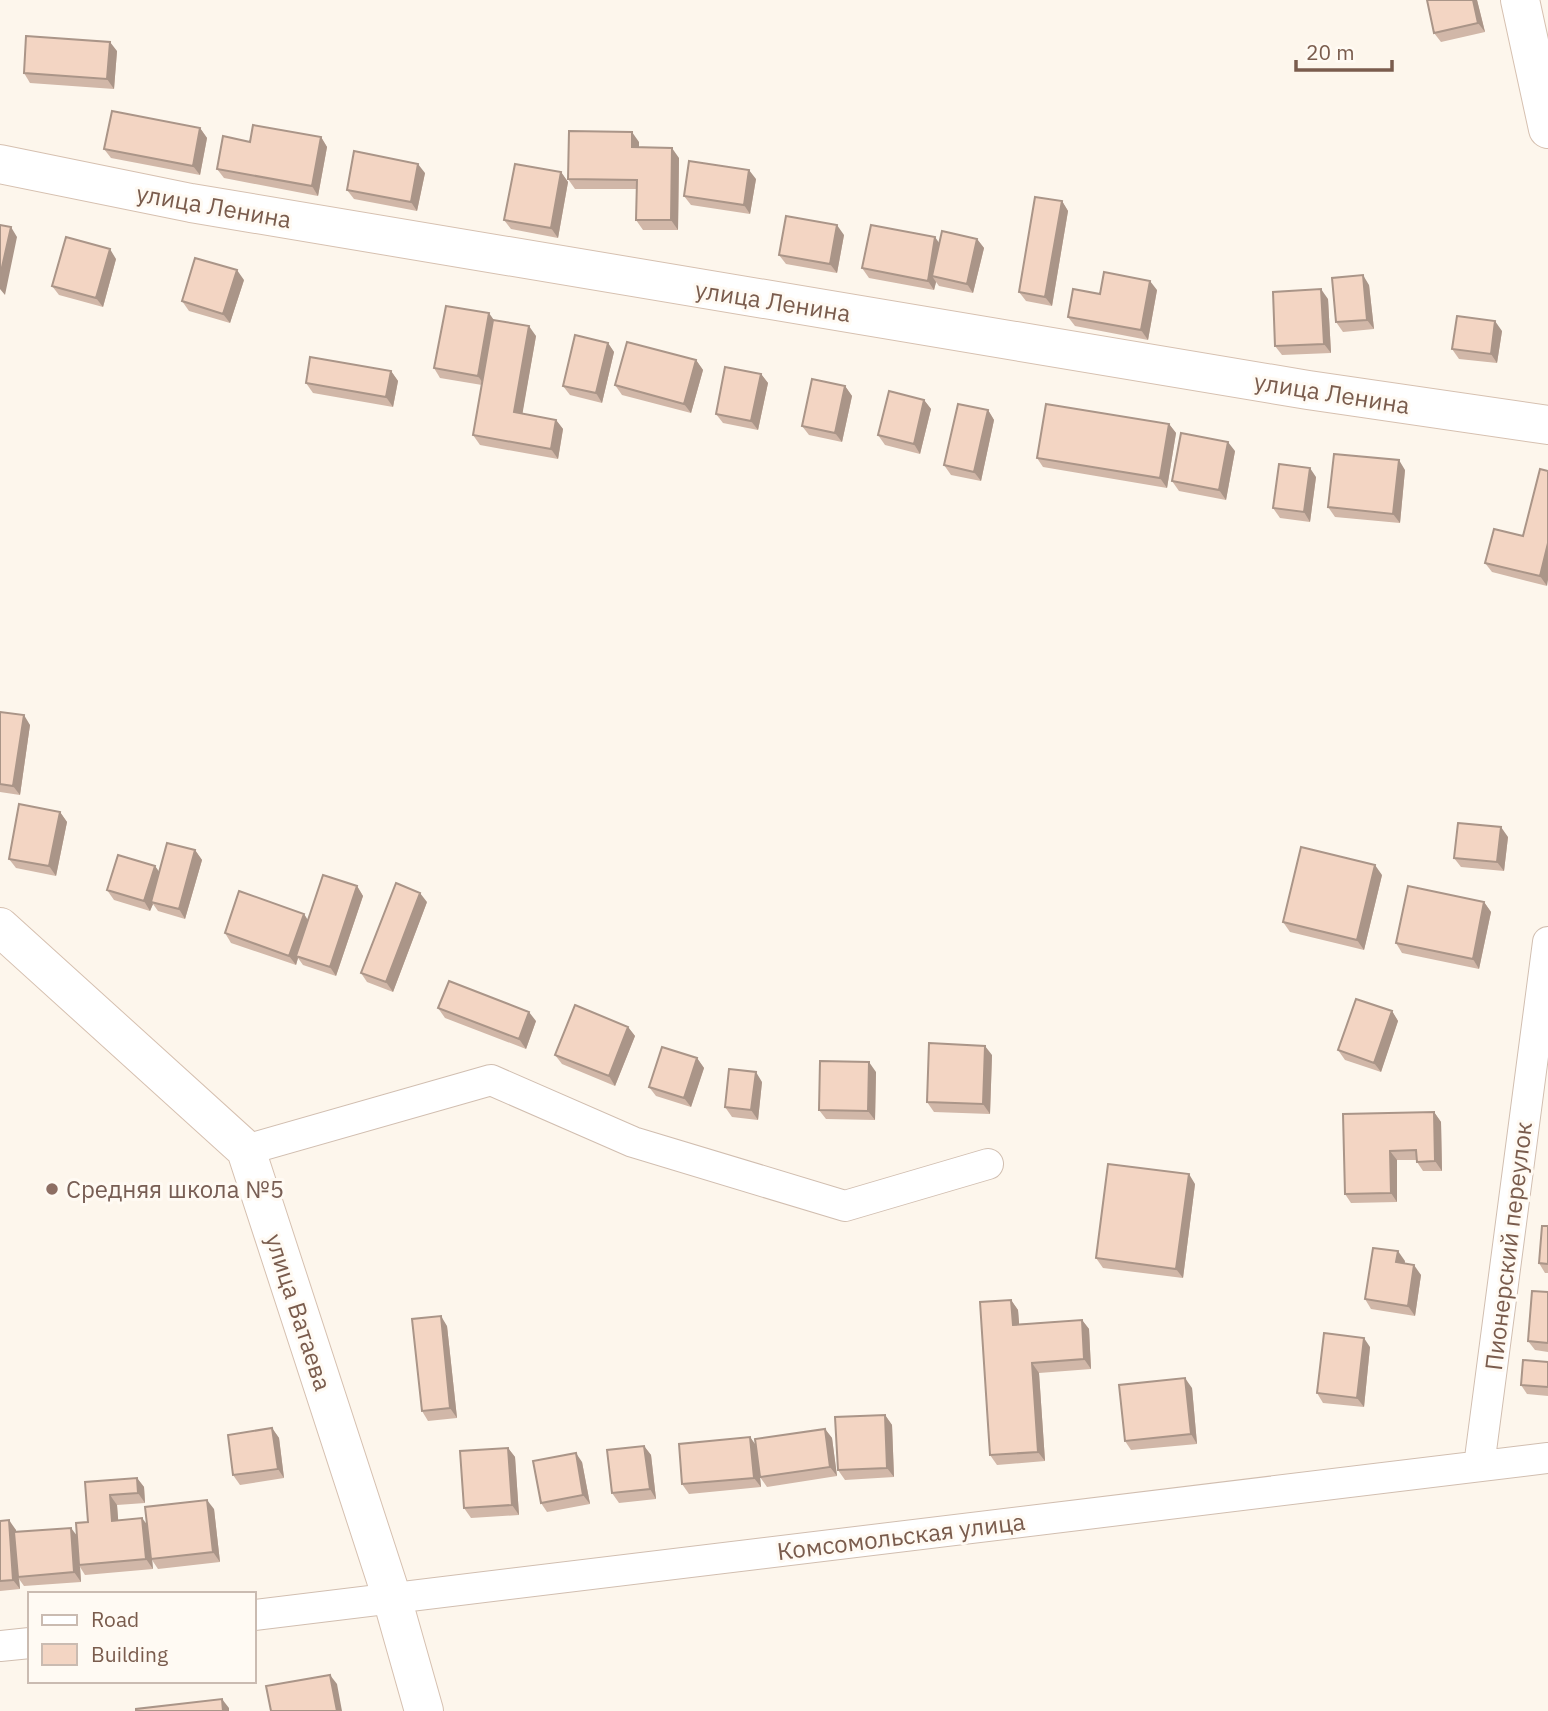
<svg xmlns="http://www.w3.org/2000/svg" width="1548" height="1711" font-family="'IBM Plex Sans',sans-serif">
  <rect width="100%" height="100%" fill="#fdf6ec"/>
  <g fill="none" stroke-linecap="round" stroke-linejoin="round">
    <defs>
      <path id="street" d="M246 1150 491 1080 633 1142 845 1206 988 1164
        M1479 1466 1548 942
        M254 1615 1548 1458
        M0 1646 30 1643"/>
      <path id="secondary" d="M1520 0 1548 129
        M0 164 191 203 1308 390 1548 425
        M0 927 246 1150 392 1598 424 1711"/>
    </defs>
    <use href="#street" stroke="#d1beb0" stroke-width="32"/>
    <use href="#secondary" stroke="#d6c0b0" stroke-width="40"/>
    <use href="#street" stroke="#fff" stroke-width="30"/>
    <use href="#secondary" stroke="#fff" stroke-width="38"/>
  </g>
  <path fill="#d1b7a8" d="M1427 0H1477L1485 32 1441 42 1434 33Z
    M117 51 114 89 30 83 24 73Z
    M200 128 207 138 200 175 111 158 104 149Z
    M321 137 327 147 318 196 224 178 217 169 250 142Z
    M639 142V147L679 158 678 230H643L636 220 637 189H575L568 179Z
    M561 172 568 182 558 238 511 229 504 220Z
    M425 173 417 211 354 199 347 190Z
    M756 179 750 214 691 205 684 196Z
    M1062 201 1068 211 1052 306 1026 301 1019 292Z
    M844 235 837 273 786 264 779 255Z
    M977 239 984 248 973 293 939 286 936 282 934 290 869 278 862 268 939 243Z
    M116 259 103 307 59 295 52 286Z
    M244 280 230 323 189 311 182 301Z
    M1369 285 1374 329 1343 332 1336 322Z
    M1157 290 1148 340 1075 326 1068 317 1100 294Z
    M1328 299 1331 353 1282 355 1275 346Z
    M494 320 536 336 522 414 556 420 563 429 558 459 480 445 473 435 482 385 440 378 434 368Z
    M1502 331 1497 363 1459 359 1452 349Z
    M608 343 614 352 602 403 570 395 563 386Z
    M696 360 703 370 691 413 622 395 615 385Z
    M391 371 398 381 393 407 313 393 306 383Z
    M761 374 768 383 758 430 723 423 716 414Z
    M845 386 852 396 842 442 809 435 802 426Z
    M924 400 931 409 920 454 885 445 878 435Z
    M988 410 994 420 981 481 951 475 944 465Z
    M1169 424 1176 433 1167 488 1043 467 1037 458Z
    M1235 451 1226 500 1179 491 1172 481Z
    M1405 470 1400 523 1335 517 1328 507Z
    M1316 477 1310 522 1280 518 1273 508Z
    M1523 536 1547 586 1492 572 1485 563Z
    M0 712 30 725 20 795 0 792Z
    M60 812 67 822 56 876 16 868 9 859Z
    M1508 837 1504 871 1461 867 1454 858Z
    M195 850 202 860 185 919 158 911 153 904 150 911 114 900 107 890 155 866 159 872Z
    M1382 875 1364 950 1290 932 1283 922Z
    M357 886 363 896 336 976 303 965 298 958 296 965 231 943 225 933 304 914 308 920Z
    M427 902 393 992 367 982 361 973Z
    M1484 902 1491 912 1479 969 1402 953 1396 943Z
    M438 1008 536 1021 526 1049 445 1018Z
    M1392 1011 1398 1021 1381 1072 1345 1060 1338 1050Z
    M628 1027 635 1036 615 1086 562 1064 555 1055Z
    M992 1055 990 1114 934 1112 927 1102Z
    M697 1058 704 1068 691 1107 656 1096 649 1087Z
    M876 1072 875 1120 826 1119 819 1110Z
    M762 1082 758 1120 732 1117 725 1107Z
    M1434 1112 1441 1122 1442 1171H1423L1417 1162V1160H1397V1202L1351 1203 1345 1194 1343 1114Z
    M1195 1184 1183 1278 1103 1268 1096 1258Z
    M1548 1226V1273H1545L1539 1263Z
    M1405 1261V1263L1421 1275 1415 1316 1371 1309 1365 1299Z
    M1548 1292V1352L1535 1350 1528 1341Z
    M1011 1300 1018 1310 1019 1324 1082 1320 1089 1329 1091 1369 1039 1373 1045 1461 997 1465 990 1455Z
    M447 1326 457 1418 428 1421 422 1411Z
    M1370 1347 1364 1407 1323 1403 1317 1393Z
    M1548 1362V1396L1527 1394 1521 1385Z
    M1192 1388 1197 1444 1131 1450 1125 1441Z
    M885 1415 892 1425 894 1477 845 1480 838 1470Z
    M272 1428 279 1438 284 1478 240 1485 233 1475Z
    M825 1429 832 1438 837 1476 767 1487 760 1477 759 1468 761 1487 689 1494 682 1484 750 1437 755 1444Z
    M644 1446 651 1455 656 1499 619 1503 612 1493Z
    M508 1448 515 1457 519 1515 471 1518 464 1508Z
    M582 1462 590 1504 547 1512 541 1503Z
    M137 1478 144 1487 145 1503 117 1505 118 1520 147 1525 214 1509 220 1562 158 1569 152 1560 153 1569 85 1575 80 1567 81 1582 24 1586 19 1579 20 1589 0 1591V1521L16 1530V1532L77 1536 88 1522 85 1482Z"/>
  <path fill="#aa9588" d="M1473 0H1477L1485 32 1478 23Z
    M110 42 117 51 114 89 107 79Z
    M200 128 207 138 200 175 193 166Z
    M632 132 639 142V157L632 147Z
    M321 137 327 147 318 196 312 186Z
    M672 148 679 158 678 230 671 220Z
    M418 164 425 173 417 211 411 202Z
    M749 170 756 179 750 214 744 205Z
    M561 172 568 182 558 238 551 228Z
    M1062 201 1068 211 1052 306 1045 297Z
    M837 225 844 235 837 273 830 264Z
    M11 227 17 237 5 295 0 289V276Z
    M935 237 942 247 932 276 936 282 934 290 928 281Z
    M977 239 984 248 973 293 967 284Z
    M110 249 116 259 103 307 96 298Z
    M237 270 244 280 230 323 223 314Z
    M1363 275 1369 285 1374 329 1367 320Z
    M1150 281 1157 290 1148 340 1141 330Z
    M1321 289 1328 299 1331 353 1324 344Z
    M489 313 496 323 485 386 478 376Z
    M1495 321 1502 331 1497 363 1491 354Z
    M529 326 536 336 521 422 514 412Z
    M608 343 614 352 602 403 596 393Z
    M696 360 703 370 691 413 684 404Z
    M391 371 398 381 393 407 386 397Z
    M761 374 768 383 758 430 751 421Z
    M845 386 852 396 842 442 835 433Z
    M924 400 931 409 920 454 914 444Z
    M988 410 994 420 981 481 974 472Z
    M556 420 563 429 558 459 551 449Z
    M1169 424 1176 433 1167 488 1160 478Z
    M1228 442 1235 451 1226 500 1219 490Z
    M1399 460 1405 470 1400 523 1393 514Z
    M1310 468 1316 477 1310 522 1304 512Z
    M1548 543V580L1547 586 1540 576Z
    M24 715 30 725 20 795 13 786Z
    M60 812 67 822 56 876 49 866Z
    M1501 827 1508 837 1504 871 1497 862Z
    M195 850 202 860 185 919 179 909Z
    M1375 865 1382 875 1364 950 1357 940Z
    M155 866 162 876 151 902 153 904 150 911 144 901Z
    M357 886 363 896 336 976 330 967Z
    M420 893 427 902 393 992 386 982Z
    M1484 902 1491 912 1479 969 1473 959Z
    M304 914 310 924 296 956 298 958 296 965 289 956Z
    M1392 1011 1398 1021 1381 1072 1374 1063Z
    M529 1012 536 1021 526 1049 519 1039Z
    M628 1027 635 1036 615 1086 609 1076Z
    M985 1046 992 1055 990 1114 983 1104Z
    M697 1058 704 1068 691 1107 684 1098Z
    M869 1062 876 1072 875 1120 868 1111Z
    M756 1072 762 1082 758 1120 751 1110Z
    M1434 1112 1441 1122 1442 1171 1435 1161Z
    M1390 1151 1397 1160V1202L1391 1193Z
    M1189 1174 1195 1184 1183 1278 1176 1269Z
    M1398 1251 1405 1261 1403 1271 1396 1262Z
    M1414 1265 1421 1275 1415 1316 1408 1306Z
    M1011 1300 1018 1310 1020 1334 1013 1325Z
    M441 1316 447 1326 457 1418 450 1408Z
    M1082 1320 1089 1329 1091 1369 1084 1359Z
    M1364 1338 1370 1347 1364 1407 1357 1398Z
    M1032 1363 1039 1373 1045 1461 1038 1452Z
    M1185 1378 1192 1388 1197 1444 1191 1434Z
    M885 1415 892 1425 894 1477 887 1468Z
    M272 1428 279 1438 284 1478 278 1469Z
    M825 1429 832 1438 837 1476 830 1467Z
    M750 1437 757 1447 761 1487 754 1478Z
    M644 1446 651 1455 656 1499 650 1489Z
    M508 1448 515 1457 519 1515 512 1505Z
    M576 1453 582 1462 590 1504 583 1495Z
    M137 1478 144 1487 145 1503 138 1493Z
    M110 1495 117 1505 119 1530 112 1521Z
    M207 1500 214 1509 220 1562 213 1552Z
    M142 1518 149 1527 153 1569 146 1559Z
    M9 1520 16 1530 19 1576 18 1577 19 1579 20 1589 13 1580Z
    M71 1528 78 1537 79 1565 80 1567 81 1582 74 1572Z
    M330 1675 337 1684 342 1711H337Z
    M222 1699 229 1708V1711H223Z"/>
  <path fill="#f3d5c3" stroke="#aa9588" stroke-width="2" d="M1427 0H1473L1478 23 1434 33Z
    M26 36 110 42 107 79 24 73Z
    M112 111 200 128 193 166 104 149Z
    M253 125 321 137 312 186 217 169 223 136 250 142Z
    M569 131 632 132V147L672 148 671 220H636L637 180 568 179Z
    M354 151 418 164 411 202 347 190Z
    M689 161 749 170 744 205 684 196Z
    M515 164 561 172 551 228 504 220Z
    M1035 197 1062 201 1045 297 1019 292Z
    M786 216 837 225 830 264 779 255Z
    M0 225 11 227 0 276Z
    M871 225 935 237 928 281 862 268Z
    M942 231 977 239 967 284 932 276Z
    M66 237 110 249 96 298 52 286Z
    M195 258 237 270 223 314 182 301Z
    M1104 272 1150 281 1141 330 1068 317 1073 289 1100 294Z
    M1363 275 1367 320 1336 322 1332 278Z
    M1321 289 1324 344 1275 346 1273 292Z
    M446 306 489 313 478 376 434 368Z
    M1457 316 1495 321 1491 354 1452 349Z
    M493 320 529 326 514 412 556 420 551 449 473 435Z
    M575 335 608 343 596 393 563 386Z
    M627 342 696 360 684 404 615 385Z
    M310 357 391 371 386 397 306 383Z
    M725 367 761 374 751 421 716 414Z
    M812 379 845 386 835 433 802 426Z
    M889 391 924 400 914 444 878 435Z
    M958 404 988 410 974 472 944 465Z
    M1046 404 1169 424 1160 478 1037 458Z
    M1181 433 1228 442 1219 490 1172 481Z
    M1334 454 1399 460 1393 514 1328 507Z
    M1279 464 1310 468 1304 512 1273 508Z
    M1540 469 1548 471V543L1540 576 1485 563 1494 529 1523 536Z
    M0 712 24 715 13 786 0 784Z
    M19 804 60 812 49 866 9 859Z
    M1458 823 1501 827 1497 862 1454 858Z
    M167 843 195 850 179 909 151 902Z
    M1301 847 1375 865 1357 940 1283 922Z
    M118 855 155 866 144 901 107 890Z
    M323 875 357 886 330 967 296 956Z
    M396 883 420 893 386 982 361 973Z
    M1408 886 1484 902 1473 959 1396 943Z
    M239 891 304 914 289 956 225 933Z
    M449 981 529 1012 519 1039 438 1008Z
    M1356 999 1392 1011 1374 1063 1338 1050Z
    M575 1005 628 1027 609 1076 555 1055Z
    M929 1043 985 1046 983 1104 927 1102Z
    M662 1047 697 1058 684 1098 649 1087Z
    M820 1061 869 1062 868 1111 819 1110Z
    M729 1069 756 1072 751 1110 725 1107Z
    M1434 1112 1435 1161 1417 1162 1416 1150 1390 1151 1391 1193 1345 1194 1343 1114Z
    M1108 1164 1189 1174 1176 1269 1096 1258Z
    M1542 1226H1548V1264L1539 1263Z
    M1373 1248 1398 1251 1396 1262 1414 1265 1408 1306 1365 1299Z
    M1532 1291 1548 1292V1343L1528 1341Z
    M1011 1300 1013 1325 1082 1320 1084 1359 1032 1363 1038 1452 990 1455 980 1302Z
    M441 1316 450 1408 422 1411 412 1319Z
    M1324 1333 1364 1338 1357 1398 1317 1393Z
    M1523 1360 1548 1362V1387L1521 1385Z
    M1185 1378 1191 1434 1125 1441 1119 1385Z
    M885 1415 887 1468 838 1470 835 1417Z
    M272 1428 278 1469 233 1475 228 1435Z
    M825 1429 830 1467 760 1477 755 1439Z
    M750 1437 754 1478 682 1484 679 1444Z
    M644 1446 650 1489 612 1493 607 1450Z
    M508 1448 512 1505 464 1508 460 1451Z
    M576 1453 583 1495 541 1503 533 1461Z
    M137 1478 138 1493 110 1495 112 1521 142 1518 146 1559 79 1565 76 1523 88 1522 85 1482Z
    M207 1500 213 1552 151 1559 145 1507Z
    M9 1520 13 1580 0 1581V1521Z
    M71 1528 74 1572 18 1577 14 1532Z
    M330 1675 337 1711H271L266 1686Z
    M222 1699 223 1711H136V1709Z"/>
  <circle fill="#8d6e63" stroke="#fffaf3" stroke-width="2.5" cx="52" cy="1189" r="7"/>
  <g text-anchor="middle" dominant-baseline="central" stroke-width="6" stroke-linejoin="round" paint-order="stroke">
    <g font-size="24" fill="#7a5c4d" stroke="#fffaf3">
      <text transform="translate(214 206) rotate(10)">улица Ленина</text>
      <text transform="translate(773 301) rotate(9)">улица Ленина</text>
      <text transform="translate(1332 393) rotate(9)">улица Ленина</text>
      <text transform="translate(1508 1246) rotate(-83)">Пионерский переулок</text>
      <text transform="translate(299 1312) rotate(72)">улица Ватаева</text>
      <text transform="translate(901 1536) rotate(-7)">Комсомольская улица</text>
    </g>
    <g font-size="24" fill="#785e54" stroke="#fffaf3" text-anchor="start">
      <text x="66" y="1189">Средняя школа №5</text>
    </g>
  </g>
  <rect x="28" y="1592" width="228" height="91" fill="#fffaf3" stroke="#cabbb1" stroke-width="2"/>
  <rect x="42" y="1615" width="35" height="10" fill="#ffffff" stroke="#cabbb1" stroke-width="2"/>
  <text x="91" y="1627" font-size="21" fill="#7a5c4d">Road</text>
  <rect x="42" y="1644" width="35" height="21" fill="#f3d5c3" stroke="#cabbb1" stroke-width="2"/>
  <text x="91" y="1662" font-size="21" fill="#7a5c4d">Building</text>
  <path d="M1296 60v10h96v-10" fill="none" stroke="#7a5c4d" stroke-width="3.5"/>
  <text x="1306" y="60" font-size="21" fill="#7a5c4d" stroke="#fffaf3" stroke-width="5" paint-order="stroke">20 m</text>
</svg>
